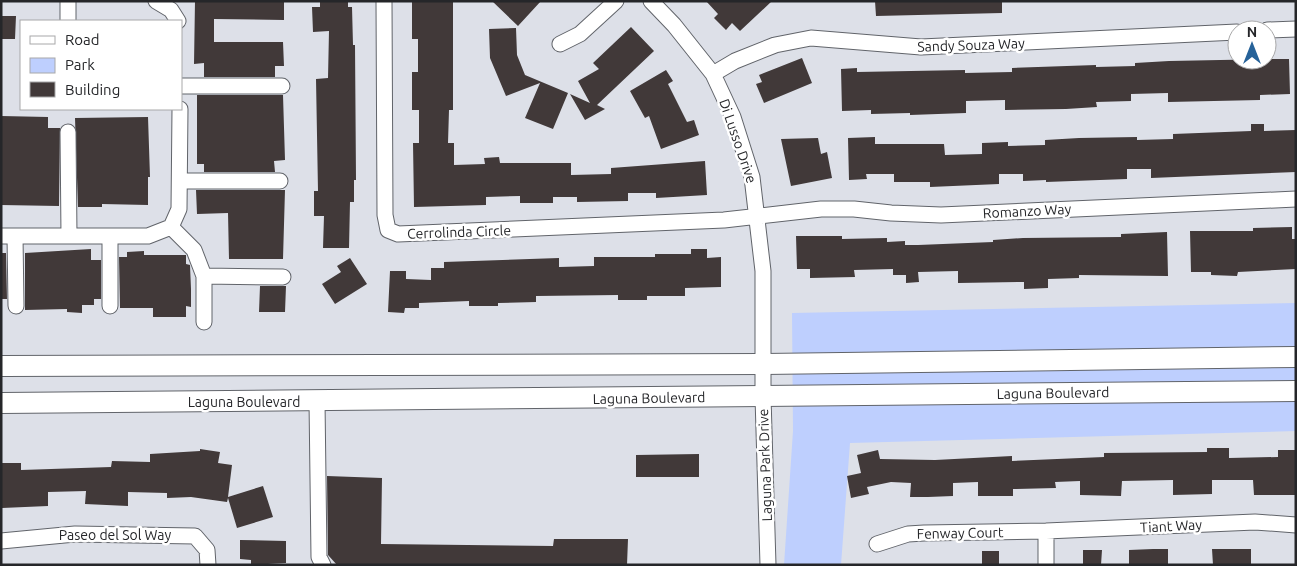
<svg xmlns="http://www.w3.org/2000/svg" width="1297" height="566" font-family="Ubuntu,sans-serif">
  <rect width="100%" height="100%" fill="#dde0e8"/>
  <path fill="#becffe" d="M1296 303V431L850 443 841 565H784L793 431 792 313Z"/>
  <path fill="#413939" d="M195 1H284V20L214 19V42H283L284 66H275V77H204V63L194 64Z
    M320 1H348V7H352L353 45H355L356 180H354V202H350L349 248H323L324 216H314V191H318L316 79 328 78 329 31 313 32 312 7H320Z
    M412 1H453V110H449L448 143H454V165L485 164 484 158 499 157 500 163H571V175L611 174V168L705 161 707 195 656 198V193H628V201L577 202V197H553V203H520V196L486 197V205L414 207 413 143H419V110H412V72H418V39H412Z
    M492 1H541L518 26Z
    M706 1H772L740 31 732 23 726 30 714 18 718 14Z
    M875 1H1002V13L876 16Z
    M1 16H16L15 39H1Z
    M631 27 654 51 597 105 605 109 585 120 570 94 590 103 578 81 599 69 593 63Z
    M516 28 517 55 525 75 568 93 553 129 525 118 540 83 506 96 490 58 489 29Z
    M802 58 812 83 764 103 756 84 762 82 759 75Z
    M1272 59H1289L1290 94 1260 95V100L1168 102V93L1131 94V101L1096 102 1097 107 1066 109 1005 110V100L966 101V113L910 115V113L871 114V110L842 111 841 69 857 68V72L965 70V73L1012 72V68L1096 65V67L1135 66V63L1169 61Z
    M666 70 673 81 668 84 687 122 694 120 699 135 661 149 649 116 645 118 630 91Z
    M197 95H283L285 160 274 161 275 172H204V164H197Z
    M1 116 48 117V128H60L59 206 1 205Z
    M148 117 150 177H148V205L102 204V207H78L75 118Z
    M1251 124H1264V131L1296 130V172L1151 178V169H1127V179L1046 182V180L1023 181V174H999V184L930 187V182H894V174H866L867 179 849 180 848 138 875 137V144H944L945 155 982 154V143L1008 142V146L1045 145V140L1079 138 1137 137V140L1173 139V134L1251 131Z
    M818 138 821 154 827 152 832 178 791 186 781 139Z
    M196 190H285L283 259H229L228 213 197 214Z
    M1292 227V239H1296V269L1238 272 1237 276 1211 275V272H1191L1190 231H1253V228Z
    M1167 232 1168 276 1079 275V278L1048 279V288L1024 289V282L958 283V271L918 272 919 282 906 283V275H893V269L854 270 855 277 810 278V269H797L796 236H842V239L887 238V242L905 241V245H918L993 242V240L1023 238 1121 237V234Z
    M91 249V260H101V299H94V305H82V313L67 312V309L25 310V253Z
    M691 249H707V258L721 257V287L685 288V296H647V300H618V295L536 296V302L498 303V306H469V301L419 303V308H405L404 313 388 312 390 271H406V279L431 280V268H444V262L559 258V267L594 266V257H655V254H691Z
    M144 251V255H186V264L190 265 191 289V307L186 306V317H153V308H120L119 257H127V252Z
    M1 253H6L7 299H1Z
    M350 258 367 284 335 304 322 284 341 272 337 266Z
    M260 286H286L285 312H259Z
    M1207 448H1229V458L1278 457V450H1296V495H1254L1253 480H1212V494L1173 495V480L1122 481 1121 496 1080 495V481L1055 482 1056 488 1013 489V496H978V482L953 483V496L928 497H910L911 483 891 482 867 487 869 494 851 498 847 476 861 473 857 455 878 450 880 459 935 460 1012 456V461L1104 457V453L1207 452Z
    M200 449 220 452 218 463 232 465 228 497 263 486 273 517 237 528 228 498 227 502 191 497 167 498V493L128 492V506L85 504 86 491 48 492V506L2 508 1 463H21V470L111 467 112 461 150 462V454L200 451Z
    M699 454V477H636V455Z
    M327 476 382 478 381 544 553 546 554 539H628L627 565H337L328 555Z
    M240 540 286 541V563L251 565V560L240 559Z
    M1153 549H1168V565H1129V550Z
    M1212 549H1251V565H1213Z
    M1083 550H1102L1101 565H1083Z
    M982 551H999V565H982Z"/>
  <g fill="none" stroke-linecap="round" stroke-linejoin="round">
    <defs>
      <path id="minor" d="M156 1 171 10 178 21
        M384 1 385 215 388 230 398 234 724 220 821 209H854L891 213 941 215 1296 199
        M651 1 674 25 713 74 733 117 752 177 763 271V397L768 565
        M68 21V1
        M1267 30 1296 29
        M560 44 580 34 616 1
        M713 74 735 61 775 45 811 38 921 47 1237 32
        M181 86H282
        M68 132 69 236
        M180 181H280
        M171 227 194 250 204 276V322
        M1 236H148L171 227 179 209 180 109
        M15 236 16 306
        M110 236V306
        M204 276 283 277
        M317 401 319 557 323 565
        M1046 531V565
        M1 541 75 534 195 536 207 550 208 565
        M877 544 908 534 924 533 1046 531 1255 522 1296 525"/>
      <path id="major" d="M1 366 764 364 1296 357
        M1 403 1296 391"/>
    </defs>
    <use href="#minor" stroke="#61646a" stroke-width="17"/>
    <use href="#major" stroke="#61646a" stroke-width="22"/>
    <use href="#minor" stroke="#fff" stroke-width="15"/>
    <use href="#major" stroke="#fff" stroke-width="20"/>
  </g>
  <g text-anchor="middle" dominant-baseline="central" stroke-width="5" stroke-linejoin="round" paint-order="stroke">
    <g font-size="14" fill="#252629" stroke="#fff">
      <text transform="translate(971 45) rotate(-2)">Sandy Souza Way</text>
      <text transform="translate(738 141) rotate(71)">Di Lusso Drive</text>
      <text transform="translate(1027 211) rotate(-3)">Romanzo Way</text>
      <text transform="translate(459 232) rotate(-2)">Cerrolinda Circle</text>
      <text transform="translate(1053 393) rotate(-1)">Laguna Boulevard</text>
      <text transform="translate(649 398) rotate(-1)">Laguna Boulevard</text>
      <text x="244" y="402">Laguna Boulevard</text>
      <text transform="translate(765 465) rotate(-92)">Laguna Park Drive</text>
      <text transform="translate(1171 526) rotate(-3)">Tiant Way</text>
      <text transform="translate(960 533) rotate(-1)">Fenway Court</text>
      <text x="115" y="535">Paseo del Sol Way</text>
    </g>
  </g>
  <rect width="1297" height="566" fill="none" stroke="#252629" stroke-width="5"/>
  <rect x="20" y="20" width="162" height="90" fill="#ffffff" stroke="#a8a8a9"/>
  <rect x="30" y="36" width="25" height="8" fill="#ffffff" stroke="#a8a8a9"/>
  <text x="65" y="45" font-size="15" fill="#252629">Road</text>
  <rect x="30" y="58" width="25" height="15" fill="#becffe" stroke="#a8a8a9"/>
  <text x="65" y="70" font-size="15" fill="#252629">Park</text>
  <rect x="30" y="82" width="25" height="15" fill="#413939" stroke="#a8a8a9"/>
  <text x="65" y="95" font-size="15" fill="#252629">Building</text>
  <g transform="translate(1252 45)"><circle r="24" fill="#ffffff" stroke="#a8a8a9"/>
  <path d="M0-4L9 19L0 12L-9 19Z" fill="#266299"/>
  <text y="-8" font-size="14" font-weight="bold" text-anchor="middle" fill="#252629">N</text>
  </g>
</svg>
